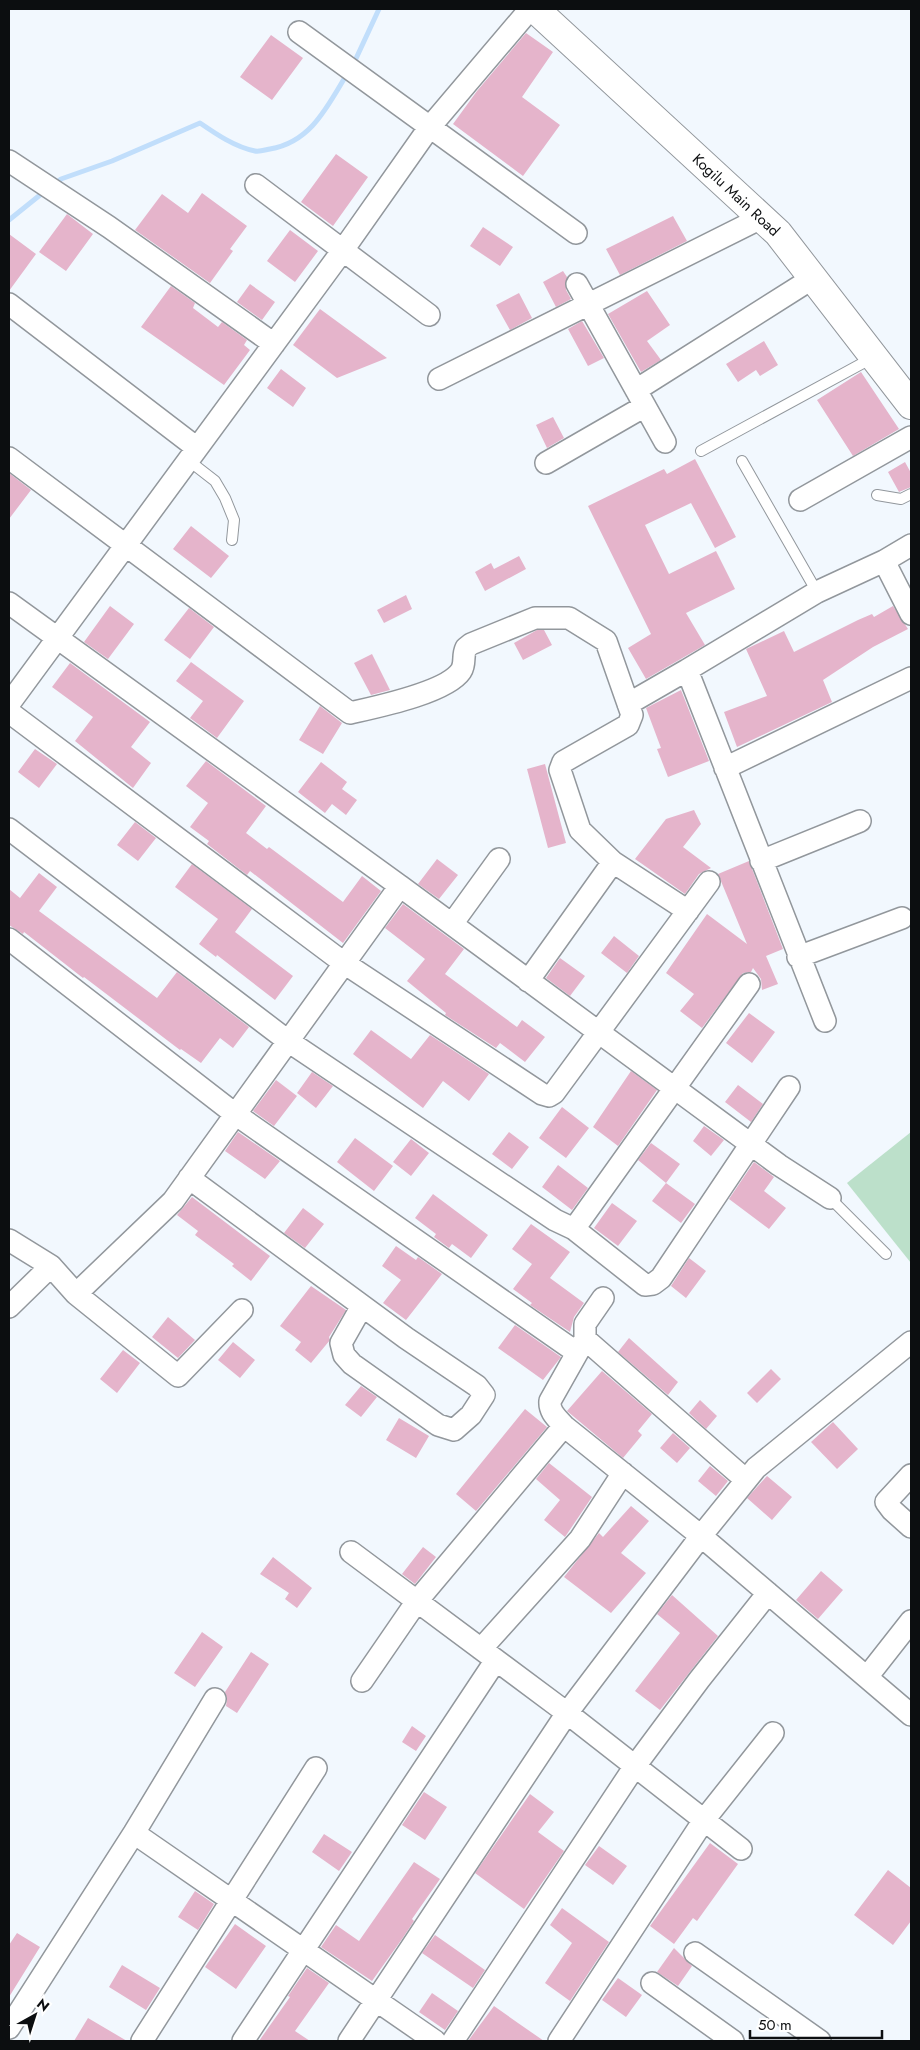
<svg xmlns="http://www.w3.org/2000/svg" width="920" height="2050" font-family="Jost,sans-serif">
  <rect width="100%" height="100%" fill="#f2f8fe"/>
  <path fill="#bce0ca" d="M911 1132V1263L847 1183Z"/>
  <g fill="none" stroke-linecap="round" stroke-linejoin="round">
    <path stroke="#c1defb" stroke-width="5" d="M353 65 379 9
      M54 185 61 179 112 161 200 123C216 134 235 147 255 151 259 152 265 150 270 149 311 142 327 107 347 74
      M9 220 45 191"/>
  </g>
  <path fill="#e5b4cb" d="M526 33 553 52 522 97 560 125 523 176 453 124 477 91Z
    M271 35 303 58 272 100 240 77Z
    M336 154 368 177 333 226 301 202Z
    M202 193 247 226 230 249 233 251 210 283 135 230 162 194 188 213Z
    M67 214 93 234 66 271 39 252Z
    M673 216 687 241 620 275 606 249Z
    M483 227 513 247 500 266 470 246Z
    M290 230 318 251 295 282 267 261Z
    M9 234 36 254 9 291Z
    M563 271 567 277 566 290 571 299 556 307 543 282Z
    M250 284 275 302 262 320 237 302Z
    M171 286 195 303 193 308 218 327 222 322 247 340 244 345 250 350 224 385 141 327Z
    M647 291 670 325 647 341 661 360 641 372 608 314Z
    M519 293 532 318 510 330 496 305Z
    M320 309 387 358 337 378 293 345Z
    M582 321 604 358 588 366 568 329Z
    M764 341 778 365 760 376 756 370 738 382 726 364Z
    M281 369 306 388 293 407 267 388Z
    M861 372 899 429 853 456 817 400Z
    M553 417 564 438 547 448 536 425Z
    M695 459 736 537 715 548 691 503 645 525 669 574 716 551 735 589 686 613 705 645 646 679 628 648 651 634 588 506 664 469 667 474Z
    M905 462 911 473V487L899 492 888 472Z
    M9 473 31 490 9 519Z
    M191 526 229 556 211 578 173 549Z
    M519 556 526 569 485 591 475 572 491 563 494 569Z
    M406 595 412 609 384 623 377 610Z
    M110 606 134 624 108 659 84 642Z
    M893 606 908 629 873 647 823 680 832 702 737 747 724 712 767 696 746 649 784 631 794 652 858 620 872 614 874 617Z
    M189 608 214 627 190 659 164 640Z
    M537 630H544L552 645 523 660 514 643Z
    M372 654 390 690 371 695 354 663Z
    M191 662 244 701 217 738 190 718 203 701 176 681Z
    M70 663 150 722 131 747 151 763 133 788 75 741 93 717 52 687Z
    M681 690 709 761 668 777 657 749 661 748 646 708Z
    M320 706 342 723 323 754 299 740Z
    M35 749 57 764 39 788 18 772Z
    M206 761 266 806 246 833 267 849 269 847 343 902 362 876 381 891 343 943 250 871 247 875 207 844 209 841 190 827 208 803 186 786Z
    M321 762 347 782 342 789 357 800 346 815 332 804 325 813 298 792Z
    M545 764 566 843 548 848 527 769Z
    M694 810 701 824 683 847 711 868 699 874 685 894 635 859 666 819Z
    M135 822 156 838 138 861 117 845Z
    M437 859 458 875 439 899 418 884Z
    M749 861 783 949 766 956 778 984 762 990 761 979 753 968 751 972 743 973 702 1028 680 1011 694 994 666 973 707 914 747 944 718 874Z
    M192 864 252 909 235 932 293 976 275 1000 217 955 216 957 199 944 218 919 175 887Z
    M39 873 57 887 39 911 157 998 177 972 249 1027 233 1048 220 1038 201 1063 181 1049 180 1050 84 977 83 978 24 932 23 934 9 925V889L20 898Z
    M403 904 464 949 445 974 517 1027 522 1020 545 1037 525 1062 500 1043 496 1048 445 1015 446 1013 407 981 425 959 385 928Z
    M614 936 639 956 627 973 601 953Z
    M560 958 585 976 570 996 546 978Z
    M749 1013 775 1032 752 1063 726 1043Z
    M371 1030 411 1059 430 1035 489 1074 469 1101 443 1081 423 1108 353 1054Z
    M631 1071 657 1090 618 1146 593 1127Z
    M312 1072 333 1086 316 1108 297 1093Z
    M276 1080 297 1096 274 1126 253 1111Z
    M738 1085 763 1104 751 1122 725 1102Z
    M562 1107 589 1128 566 1158 539 1138Z
    M704 1126 724 1140 711 1156 693 1141Z
    M238 1132 280 1161 265 1179 225 1151Z
    M509 1132 529 1147 512 1169 492 1154Z
    M355 1138 393 1166 374 1191 337 1162Z
    M411 1139 429 1153 411 1176 393 1162Z
    M651 1143 680 1164 666 1183 638 1160Z
    M754 1162 774 1177 764 1191 786 1208 769 1229 729 1199Z
    M558 1165 588 1188 572 1210 542 1187Z
    M666 1183 695 1204 681 1223 652 1201Z
    M433 1194 488 1235 471 1258 452 1244 449 1248 434 1237 436 1234 415 1218Z
    M192 1197 270 1256 251 1281 232 1266 234 1264 195 1235 198 1231 177 1215Z
    M612 1203 637 1221 618 1246 594 1228Z
    M303 1208 324 1224 305 1248 284 1233Z
    M531 1224 570 1252 550 1278 584 1303 574 1317 570 1332 530 1305 532 1303 513 1289 532 1264 512 1249Z
    M396 1246 416 1260 418 1257 442 1274 406 1320 383 1303 401 1280 382 1266Z
    M689 1258 706 1271 686 1298 671 1286Z
    M311 1286 346 1310 329 1337 330 1340 311 1363 295 1350 301 1342 280 1326Z
    M168 1317 195 1340 178 1358 152 1337Z
    M515 1325 561 1357 543 1380 498 1348Z
    M629 1338 678 1382 668 1395 618 1352Z
    M233 1342 255 1360 240 1378 218 1360Z
    M123 1350 140 1363 117 1393 100 1379Z
    M771 1369 781 1379 757 1403 747 1393Z
    M602 1371 652 1414 638 1431 642 1435 623 1458 567 1411Z
    M361 1386 377 1397 361 1417 345 1405Z
    M700 1400 717 1416 706 1429 689 1413Z
    M525 1409 547 1427 476 1511 456 1494Z
    M399 1418 429 1436 416 1458 386 1440Z
    M833 1422 858 1449 837 1469 811 1442Z
    M673 1433 690 1448 677 1463 660 1448Z
    M549 1463 592 1497 565 1537 544 1520 560 1500 536 1479Z
    M710 1466 728 1481 716 1496 698 1481Z
    M767 1476 792 1497 772 1520 747 1498Z
    M631 1506 649 1521 621 1553 646 1573 611 1613 564 1577 599 1533 603 1537Z
    M423 1547 436 1557 415 1584 402 1574Z
    M273 1557 312 1588 297 1608 285 1599 289 1593 260 1574Z
    M821 1571 843 1590 818 1619 796 1600Z
    M672 1595 718 1636 660 1710 635 1691 680 1633 657 1614Z
    M202 1632 223 1647 195 1687 174 1673Z
    M251 1652 269 1664 237 1713 226 1706 227 1699 225 1692Z
    M412 1726 426 1736 416 1751 402 1742Z
    M424 1792 447 1807 425 1840 402 1825Z
    M530 1794 554 1812 538 1832 564 1851 524 1909 475 1873Z
    M324 1834 352 1852 339 1871 312 1852Z
    M710 1843 738 1864 697 1921 693 1918 674 1944 650 1926Z
    M599 1846 627 1866 613 1885 585 1865Z
    M414 1862 440 1879 412 1919 414 1921 402 1939 372 1981 321 1947 336 1925 359 1941Z
    M888 1870 911 1888V1921L893 1945 854 1915Z
    M195 1891 214 1904 198 1930 178 1917Z
    M562 1908 609 1942 570 2001 545 1983 572 1943 550 1925Z
    M235 1924 266 1946 236 1989 205 1967Z
    M17 1933 40 1947 9 1997V1945Z
    M435 1935 485 1970 473 1988 422 1953Z
    M674 1948 692 1966 678 1986 657 1972Z
    M122 1965 160 1988 146 2010 109 1987Z
    M307 1968 329 1983 295 2031 310 2041H259L290 1997 288 1996Z
    M618 1978 642 1995 626 2017 602 2000Z
    M432 1993 458 2011 445 2030 419 2012Z
    M494 2006 518 2023 544 2041H468Z
    M88 2018 127 2041H74Z"/>
  <g fill="none" stroke-linecap="round" stroke-linejoin="round">
    <defs>
      <path id="lane" d="M701 451 874 357
        M188 460 215 481 225 498 234 520 232 540
        M742 461 817 592
        M877 495 901 499 911 494
        M830 1198 886 1254"/>
      <path id="street" d="M299 32 576 233
        M9 161 109 227 274 344
        M256 185 429 315
        M577 284 665 442
        M9 304 197 448
        M439 379 761 218
        M636 390 813 278
        M9 458 350 713C376 707 446 693 461 671 466 663 462 656 466 648L471 644 535 618H569L606 641 632 715 628 725 563 762 560 770 580 830 613 862 688 911
        M546 463 645 406
        M800 500 911 437
        M911 545 884 561 911 614
        M9 603 400 886 173 1201 76 1294 51 1266 9 1240
        M9 704 343 250 429 128 530 9
        M628 704 687 670
        M9 712 344 963 542 1094 549 1096 554 1093 709 882
        M725 768 911 678
        M9 829 288 1041 555 1220 574 1229 645 1285 653 1284 661 1278 789 1087
        M761 861 860 821
        M400 886 779 1165 830 1198
        M452 924 499 859
        M9 939 235 1114 576 1352
        M798 957 902 918
        M528 981 613 862
        M825 1021 687 670 817 592 884 561
        M189 1178 406 1338 477 1386 484 1395 471 1415 454 1430 438 1425 352 1364 344 1355 341 1343 362 1306
        M574 1229 749 984
        M76 1294 178 1376 242 1310
        M603 1298 585 1324V1339L550 1401C549 1412 557 1418 564 1426L701 1536 911 1715
        M9 1307 51 1266
        M585 1339 746 1480
        M911 1475 886 1502 892 1510 911 1527
        M351 1552 567 1713 741 1849
        M481 1649 580 1539 623 1473
        M867 1677 911 1621
        M362 1681 417 1601 564 1426
        M134 1833 435 2041
        M695 1953 820 2041
        M652 1983 733 2041
        M9 2028 134 1833 215 1699
        M142 2041 316 1768
        M243 2041 496 1660
        M349 2041 567 1713 701 1536 756 1468 911 1342
        M453 2041 635 1766 699 1680 768 1593
        M559 2041 704 1820 773 1733"/>
      <path id="secondary" d="M535 9 778 233 911 405"/>
    </defs>
    <use href="#lane" stroke="#92979c" stroke-width="12"/>
    <use href="#street" stroke="#92979c" stroke-width="24"/>
    <use href="#secondary" stroke="#92979c" stroke-width="30"/>
    <use href="#lane" stroke="#fff" stroke-width="10"/>
    <use href="#street" stroke="#fff" stroke-width="21"/>
    <use href="#secondary" stroke="#fff" stroke-width="28"/>
  </g>
  <g text-anchor="middle" dominant-baseline="central" stroke-width="4.5" stroke-linejoin="round" paint-order="stroke">
    <g font-size="15" fill="#0c0e10" stroke="#fff">
      <text transform="translate(736 195) rotate(43)">Kogilu Main Road</text>
    </g>
  </g>
  <rect width="920" height="2050" fill="none" stroke="#0c0e10" stroke-width="20"/>
  <g transform="translate(35 2015) rotate(39)" stroke="#ffffff" stroke-width="4" paint-order="stroke">
  <path d="M0-4L9 19L0 12L-9 19Z" fill="#0c0e10"/>
  <text y="-8" font-size="14" font-weight="bold" text-anchor="middle" fill="#0c0e10">N</text>
  </g>
  <path d="M750 2030v8h132v-8" fill="none" stroke="#0c0e10" stroke-width="2.5"/>
  <text x="758" y="2030" font-size="15" fill="#0c0e10" stroke="#ffffff" stroke-width="4" paint-order="stroke">50 m</text>
</svg>
